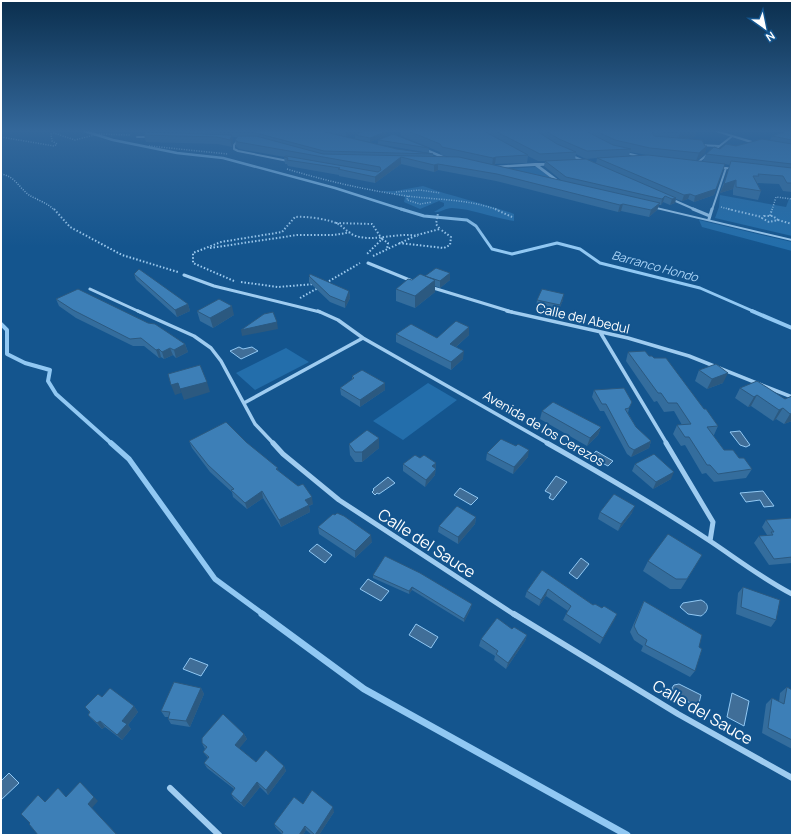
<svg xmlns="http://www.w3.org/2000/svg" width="793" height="836" font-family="Manrope,sans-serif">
  <rect width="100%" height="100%" fill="#14558e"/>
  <path fill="#236eab" d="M536 167 553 179 508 169Z
    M423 186C453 197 484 203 514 214V221C493 218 473 209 452 208 445 208 441 213 434 212L444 206V203L439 201 420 209 404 202 405 197 381 191H395Z
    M720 195 786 207 789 199H792V236L715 218 719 207Z
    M699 220 792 242V251L702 227Z
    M286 348 309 362 255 390 236 373Z
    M428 383 457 400 403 440 373 421Z"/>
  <path fill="#406e98" stroke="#91c8f3" d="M239 347 243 349 252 347 258 351 241 359 230 351Z
    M740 431 750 445 746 447 740 445 730 432Z
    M596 451 613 461 608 466 591 457Z
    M556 476 567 482 553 500 549 498 551 494 545 491Z
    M388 477 395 483 379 494 377 493 375 495 372 492 374 490 373 489Z
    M460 488 478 498 471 505 454 495Z
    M763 491 774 506 764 507 760 500 746 502 740 493Z
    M317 544 332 555 325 563 309 551Z
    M581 558 589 564 577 579 569 573Z
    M368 579 389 591 381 601 360 589Z
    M701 600C710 604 709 611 701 616L688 614 680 607 683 603Z
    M416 624 438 637 431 648 409 635Z
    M190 658 208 665 201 676 183 669Z
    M679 684 701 695 698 707 675 695 672 688 674 685Z
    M732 693 749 701 744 726 727 717Z
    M9 773 19 783 1 800V781Z"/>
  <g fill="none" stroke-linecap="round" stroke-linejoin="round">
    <path stroke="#91c8f3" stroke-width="2.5" d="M81 130 113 140 177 153 223 158 335 188 404 210"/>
    <path stroke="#91c8f3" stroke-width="3" d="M401 209 424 216 467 220 476 226 492 249 512 254 557 243 580 249 600 263 700 288 755 312"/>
    <path stroke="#91c8f3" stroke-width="4" d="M752 311 792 328
      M1 324 7 330V354L25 363 50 370 48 381 56 394 112 444"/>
    <path stroke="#91c8f3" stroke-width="5.5" d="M111 443 129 459 215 579 264 615"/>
    <path stroke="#91c8f3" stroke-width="7" d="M262 614 364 689 627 835"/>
    <path stroke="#9fccf0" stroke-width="1.5" stroke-dasharray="1 1.5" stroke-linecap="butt" d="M1 137 54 146 57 144 52 141 51 134 54 133 75 140 98 134 131 135
      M149 146 228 154
      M287 169C326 181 366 190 407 196 438 200 468 199 498 210
      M1 174C15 176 19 188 29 195 37 200 48 203 54 210
      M396 192 420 190 440 193
      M408 196 407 200 420 204 432 202
      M721 207 732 210
      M772 210 776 197 792 199"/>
    <path stroke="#9fccf0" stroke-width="2" stroke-dasharray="1.5 2" stroke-linecap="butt" d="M54 209 70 227 122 255 178 272
      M495 209 512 217
      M728 209 762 217
      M764 216H773L778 220 769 222 762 218Z
      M770 216 772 209
      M778 220 792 224
      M336 223 372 224 382 239 367 254
      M382 239 388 243 387 249
      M399 243 444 248 450 245 451 237 440 229
      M210 248 297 235H334L352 232
      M373 256 417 235 440 229 436 224 438 213
      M234 281 193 263V253L221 242 282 232 295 217C305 216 329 219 338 224 344 227 349 234 356 236 374 242 398 232 418 236
      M241 282 278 287 315 284
      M326 283 360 263
      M300 298 318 288"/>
    <path stroke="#9fccf0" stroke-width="2" d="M137 137H148
      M238 140 234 145V149L238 151 288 161
      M699 145 719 146
      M717 148 731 137
      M626 153 642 157
      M570 155 584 161
      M696 164 708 154
      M671 199 696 210
      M712 210 726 168"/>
    <path stroke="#9fccf0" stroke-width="3" d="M693 209 710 216
      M709 219 712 209
      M368 263 412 281
      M184 275 214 286 320 312
      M430 287 512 312
      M90 289 140 312"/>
    <path stroke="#9fccf0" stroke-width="3.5" d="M138 311 194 336 211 348 221 361 255 424 274 444
      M318 311 338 320 363 338 549 444
      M507 311 628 338 689 356 792 397
      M600 332 667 444
      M244 403 363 338"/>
    <path stroke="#9fccf0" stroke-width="5" d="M273 443 283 454 339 500 515 615
      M547 443C602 474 657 506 710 541 737 559 763 579 792 594
      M666 443 713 522 710 541"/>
    <path stroke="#9fccf0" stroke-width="6" d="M514 614 678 714 792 778
      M170 788 219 835"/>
    <path fill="#9fccf0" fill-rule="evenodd" d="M716 130 759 143 760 144 757 145 710 130Z
      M420 146 446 157 447 158 444 159 419 148Z
      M535 163H553V165H552L540 166 564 184V186H562L535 166 493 168 491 167 493 166Z
      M713 166 738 168 740 169 738 170 714 168H713Z
      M648 205 792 239V241L648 207Z"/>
  </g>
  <path fill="#346d9d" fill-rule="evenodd" d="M153 130H325L324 132 397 149 433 154V157H451L441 155 440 152 401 136V130H697L695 137 687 138 705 154 696 161H703L706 154 720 149 770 140 772 136 792 130V192L783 191 779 184 757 183 761 191 758 200 733 195V189L720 193 730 165 725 164 714 195 694 202 688 199 682 201 676 199 675 203 670 205 663 202 661 205H659L657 210 649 217 621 211 618 212 496 181 438 170 434 172 401 164 375 183 339 176V175L288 166 287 164H285L284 157H285L239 149 236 146 235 140 238 137H232L233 142 232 147 218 144 146 142 144 135 154 133ZM630 152 647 155 629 156ZM576 154 586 159H575ZM528 156 538 161H545L544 166 562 181 494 165 495 164 527 163ZM597 158 596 163 586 159Z
    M328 130H365L346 137 330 133Z
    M387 131V135L370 142 355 139V135Z
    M378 140 429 148V153L378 144Z
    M134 274 188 304 190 311 177 317 136 280Z
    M309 276 349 291 350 298 345 308 330 302 309 282Z
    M425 276 450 280 440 288 435 286V292L415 308 396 301V289Z
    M56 299 185 344 188 352 176 358 173 355 164 359 161 357 159 358 144 346H133L76 318 59 306Z
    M537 300H563L558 312 536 307Z
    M197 311 234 315 213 328 200 321Z
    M469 327V335L456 347 463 359 451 370 396 342V334L437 338Z
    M628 352 649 356 654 358 704 409 718 426 714 435H713L724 450 739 458 752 469 746 478 714 482 706 473 702 474 685 445 681 446 673 434 677 425H682L674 411 664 412 657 401 654 402 626 361Z
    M699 370 723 383 707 389 695 381Z
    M352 376 385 383V390L360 407 341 395 340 388 352 380Z
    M624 388 629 409 628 413 636 427 651 441 649 448 631 457 627 454 604 411H600L592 397 594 390Z
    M740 388 785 399 792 396V421L784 424 776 419 773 421 751 406 748 407 735 398Z
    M542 411 601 427 598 435 587 446 540 419Z
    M189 441 246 442 279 471 313 504 309 506 310 512 281 527 263 498 247 509 233 497 232 492 210 472 192 448Z
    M349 444 379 448 362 462H355L350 455Z
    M487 453 528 457 513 474 486 460Z
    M420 458 436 463 435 475 425 487 403 471V464Z
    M635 464 671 479 653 489 632 471Z
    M600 512 632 513 618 531 598 519Z
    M476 517 475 524 458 544 438 532 439 526Z
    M792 519V563L769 565 754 543 759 536 767 535 762 527 766 520Z
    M318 527 372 542 355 558 319 534Z
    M648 561 696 565 681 589H670L643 571Z
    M542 570 593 605 617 614 600 644 563 620 566 614 568 611 546 596 539 606 525 597 527 591Z
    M373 575 471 608 464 622 412 590 409 594 373 578Z
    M743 587 776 620 771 627 736 614 738 593Z
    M644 601 699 647 695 671 690 677 641 651 643 646 634 640 630 632 641 607Z
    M512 629 527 635 525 641 506 669 494 660 495 656 479 646 481 639Z
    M787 687 792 690V749L762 733 766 704 772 698 779 702 780 693Z
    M201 688 204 694 190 727 171 724 168 719V717H165L161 711Z
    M102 697 134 706 138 712 128 725 131 729 122 740 105 727 102 729 88 715 90 713 85 707Z
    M244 734 247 739 239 748 256 762 284 766 286 771 268 795 260 787 244 807 234 799 231 794 234 789 207 768 204 763 208 758 203 752 205 749 202 743Z
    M303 804 334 812 319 835H312L306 830 303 835H281L282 834 276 828 274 824Z"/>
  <path fill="#2b5980" d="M352 130H365L346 137V132Z
    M693 130H697L695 137 678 140 680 133Z
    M387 131V135L370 142V138Z
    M232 135 233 142 232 147 230 140Z
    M707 146 705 154 696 161 699 153Z
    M401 157V164L375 183V177Z
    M496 157 495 164 492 166 493 158Z
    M438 164V170L434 172V165Z
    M736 180 733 189 720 193 724 184Z
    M716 189 714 195 694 202 695 196Z
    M690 194 688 199 682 201 684 195Z
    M665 196 663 202 661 205 662 199Z
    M676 198 675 203 670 205 672 199Z
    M660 203 657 210 649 217 651 210Z
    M623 204 621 211 618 212 620 205Z
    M450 273V280L440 288V281Z
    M435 280V292L415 308V296Z
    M349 291 350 298 345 308V302Z
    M564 294 563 300 558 312 560 305Z
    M188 304 190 311 177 317 175 310Z
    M232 306 234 315 213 328 210 318Z
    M277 322 278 329 242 336 241 330Z
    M469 327V335L450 352V344Z
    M185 344 188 352 176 358 174 350Z
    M170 348 173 355 164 359 162 352Z
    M159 349 161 357 159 358 156 350Z
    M464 351 463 359 451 370V362Z
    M728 373 723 383 707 389 712 379Z
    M207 382 210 392 184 400 180 389Z
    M178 383 181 393 175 395 171 385Z
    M385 383V390L360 407V400Z
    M757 395 751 406 748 407 754 397Z
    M783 408 776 419 773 421 779 410Z
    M792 413V421L784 424 790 414Z
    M601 427 598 435 587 446 590 438Z
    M379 438V448L362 462V452Z
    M651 441 649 448 631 457 634 450Z
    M529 450 528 457 513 474 514 467Z
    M436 463 435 475 425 487 426 480 432 466Z
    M674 472 671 479 653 489 656 482Z
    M262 491 263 498 247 509 245 503Z
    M312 497 313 504 309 506 310 512 281 527 279 520 305 500Z
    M635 506 632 513 618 531 621 524Z
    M476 517 475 524 458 544V537Z
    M371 535 372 542 355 558V551Z
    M412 587V590L409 594V591Z
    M548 589 546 596 539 606 541 600Z
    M472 604 471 608 464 622V619Z
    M617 614 614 621 600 644 603 638Z
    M527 635 525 641 506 669 508 663Z
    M201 688 204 694 190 727 186 721Z
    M134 706 138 712 128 725 131 729 122 740 117 735 122 721Z
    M100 721 105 727 102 729 97 723Z
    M244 734 247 739 238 750 235 745Z
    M284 766 286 771 268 795 266 790Z
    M80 782 98 801 92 808 118 835H117L88 804Z
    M257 782 260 787 244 807 241 803Z
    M333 807 334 812 319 835H315Z
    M305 826 306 830 303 835H299Z"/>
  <path fill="#3d7fb7" stroke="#2b5980" d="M153 130H317L397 149 433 154 324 151 256 133Z
    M336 130H352L346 132Z
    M367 130H386L387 131 370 138 355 135Z
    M406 130H482L528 155 496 157 493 158 442 147 440 144Z
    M493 130H535L557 144 576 152 540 154Z
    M544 130H584L613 145 631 149 587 151 559 139Z
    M594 130H693L680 133 654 131 652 133 654 136 702 140 705 146H707L699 153 650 148 615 140Z
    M791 130H792V140L772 136Z
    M146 132 232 135 230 140 217 137 144 135Z
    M393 134 429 148 378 140Z
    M238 136H256L323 154 459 157 660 203 651 210 623 204 620 205 497 174 438 164 434 165 401 157 375 177 338 169 340 168 287 160 288 158 284 157 286 156 378 172 381 170 380 167 238 142 235 140Z
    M762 139 792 144V164L706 154 714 147 720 149 726 144 736 146Z
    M648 155 725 164 716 189 695 196 690 194 684 195 597 158Z
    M586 159 676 198 672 199 665 196 662 199 566 177 545 161Z
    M731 161 792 168V183H787L783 176 758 174 759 176H753L761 191 736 187V180L724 184Z
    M436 268 450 273 440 281 425 276Z
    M139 269 188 304 175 310 134 274Z
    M310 274 349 291 345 302 330 296 309 276Z
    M420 274 435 280 415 296 396 289 408 279 412 280Z
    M78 289 148 323 155 324 185 344 174 350 170 348 162 352 159 349 156 350 141 338 130 339 73 310 56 299Z
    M542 289 564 294 560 305 537 300Z
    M219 299 232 306 210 318 197 311Z
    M273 312 277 322 241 330 264 314Z
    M456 321 469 327 450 344 464 351 451 362 396 334 411 324 437 338Z
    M645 351 649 356H652L654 358H666L704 409H706L718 426 707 427 724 450H733L739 458H744L752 469 718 474 710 465H707L689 437H685L677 425 691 424 677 403H668L661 393H658L628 352Z
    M716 364 728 373 712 379 699 370Z
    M200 365 207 382 180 389 178 383 171 385 168 374Z
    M362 370 385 383 360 400 340 388 354 378 352 376Z
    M757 381 785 399 792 396V413L790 414 783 408 779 410 757 395 754 397 740 388Z
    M624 388 632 402 629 408 625 409 636 427 651 441 634 450 629 447 606 404H602L594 390Z
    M553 402 601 427 590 438 542 411Z
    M226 422 246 442 278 468 276 469 298 486 303 484 312 497 305 500 309 505 279 520 262 491 245 503 231 490 234 489 208 465 189 441Z
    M367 430 379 438 362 452H355L349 444Z
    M501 439 516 446 518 444 529 450 514 467 487 453Z
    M654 454 674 472 656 482 635 464Z
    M415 455 420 458 424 455 436 463 432 466 436 469 426 480 403 464Z
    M614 494 635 506 621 524 600 512Z
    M457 506 476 517 458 537 439 526Z
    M337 513 344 516 371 535 355 551 318 527 333 514 335 515Z
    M792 518V557L774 559 759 536 773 535 771 532H774L766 520Z
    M668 534 702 555 687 579H676L648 561Z
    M385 556 420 573 472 604 464 619 412 587 409 591 373 575Z
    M542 570 593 605 595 604 602 608 604 606 617 614 603 638 566 614 571 606 548 589 541 600 527 591Z
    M743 587 780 600 776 620 741 607Z
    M644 601 702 635 699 647 702 649 695 671 645 645 647 640 638 634 634 626Z
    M497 618 512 629 514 627 527 635 508 663 496 654 498 651 481 639Z
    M174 682 201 688 186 721 168 719 170 712 161 711Z
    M787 687 792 690V740L768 728 772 698 784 704Z
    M110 688 134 706 122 721 127 724 117 735 100 721 97 723 88 715 90 712 85 707 98 694 102 697Z
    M223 714 244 734 235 745 256 762 266 750 284 766 266 790 257 782 241 803 231 794 235 788 204 763 209 757 203 752 207 747 202 743V738Z
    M80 782 94 797 88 804 117 835H38L29 824 30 823 21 814 38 795 45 802 58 788 66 797Z
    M312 790 333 807 315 835 305 826 299 835H281L283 832 274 824 294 797 303 804Z"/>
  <linearGradient id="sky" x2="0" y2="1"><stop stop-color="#0b2f4e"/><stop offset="0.53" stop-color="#34689b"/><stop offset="1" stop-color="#34689b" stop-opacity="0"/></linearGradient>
  <rect width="793" height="247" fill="url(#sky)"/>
  <g text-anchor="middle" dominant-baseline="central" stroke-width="4" stroke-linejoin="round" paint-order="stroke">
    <g font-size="12" font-style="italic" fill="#abd5f8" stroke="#14558e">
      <text transform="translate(655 266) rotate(15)">Barranco Hondo</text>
    </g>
    <g font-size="13" fill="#fff" stroke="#14558e">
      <text transform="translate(583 318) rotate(13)">Calle del Abedul</text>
      <text transform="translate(544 428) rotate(30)">Avenida de los Cerezos</text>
    </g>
    <g font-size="16" fill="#fff" stroke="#14558e">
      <text transform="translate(427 543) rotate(33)">Calle del Sauce</text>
      <text transform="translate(703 712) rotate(30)">Calle del Sauce</text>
    </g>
  </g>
  <rect width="793" height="836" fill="none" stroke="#ffffff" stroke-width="4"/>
  <g transform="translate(765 28) rotate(147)" stroke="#14558e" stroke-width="3" paint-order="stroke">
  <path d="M0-3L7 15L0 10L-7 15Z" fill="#ffffff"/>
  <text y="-6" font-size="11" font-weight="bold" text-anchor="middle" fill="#ffffff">N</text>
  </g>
</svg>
